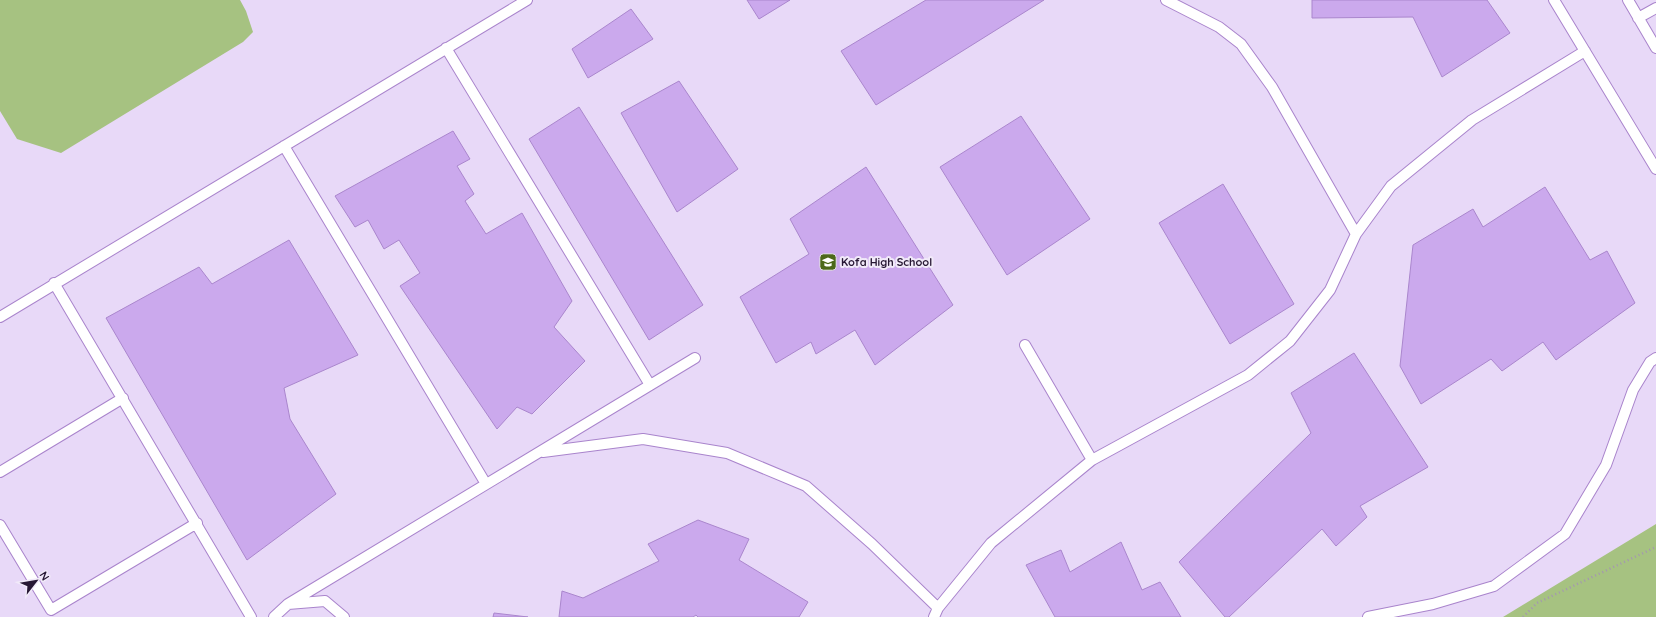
<svg xmlns="http://www.w3.org/2000/svg" width="1656" height="617" font-family="Quicksand,sans-serif">
  <rect width="100%" height="100%" fill="#e8d9f8"/>
  <path fill="#a6c281" d="M0 0H240L246 11 253 32 243 42 61 153 17 139 0 111Z
    M1656 524V617H1503Z"/>
  <path fill="#cba9ed" stroke="#aa86cd" d="M747 0H790L759 19Z
    M926 0H1044L876 105 841 51Z
    M1312 0H1487L1510 33 1442 77 1413 17 1312 18Z
    M631 9 653 39 588 78 572 49Z
    M679 81 738 169 677 212 621 113Z
    M579 107 703 305 649 340 529 139Z
    M1021 116 1090 219 1007 275 940 167Z
    M453 131 470 159 457 166 474 194 465 201 486 234 522 213 572 301 554 327 585 361 532 414 517 407 497 429 400 286 420 273 399 240 384 249 368 220 355 227 335 196Z
    M866 167 953 305 875 365 855 330 816 354 811 342 776 363 740 297 809 254 790 219Z
    M1223 184 1294 304 1230 344 1159 223Z
    M1545 187 1590 260 1607 251 1635 303 1556 360 1543 342 1502 371 1491 359 1421 404 1400 366 1413 245 1473 209 1483 227Z
    M289 240 358 355 284 388 290 419 336 494 247 560 106 318 199 267 212 284Z
    M1354 353 1428 467 1360 506 1367 517 1336 546 1322 529 1229 617H1225L1179 562 1311 433 1291 393Z
    M698 520 749 539 739 560 808 602 799 617H698L696 615 693 617H559L562 591 583 598 659 561 648 544Z
    M1121 542 1142 590 1160 582 1181 617H1055L1026 565 1061 550 1070 572Z
    M494 613 528 617H493Z"/>
  <g fill="none" stroke-linecap="round" stroke-linejoin="round">
    <defs>
      <path id="service" d="M1166 0 1219 27 1241 44 1272 87 1356 234
        M1554 0 1656 169
        M1628 0 1656 48
        M1638 18 1656 8
        M446 48 650 385
        M284 146 486 484
        M54 283 251 617
        M0 317 527 0
        M1025 345 1092 460
        M543 452 643 439 727 453 806 486 872 544 938 608
        M0 472 123 398
        M0 525 51 610 197 523
        M288 604 695 358
        M274 617 288 604 325 601 344 617
        M934 617 938 608 991 543 1092 460 1248 375 1290 341 1330 290 1356 234 1391 186 1472 120 1585 51
        M1368 617 1433 604 1494 586 1565 534 1606 465 1633 390 1650 362 1656 358"/>
    </defs>
    <use href="#service" stroke="#a984cc" stroke-width="12"/>
    <path stroke="#a495b3" stroke-width="2.5" stroke-dasharray="1 3" stroke-linecap="butt" d="M1523 617 1537 603 1656 547"/>
    <use href="#service" stroke="#fff" stroke-width="10"/>
  </g>
  <defs>
    <symbol id="school-square" viewBox="-11 -11 22 22"><rect x="-9" y="-9" width="18" height="18" rx="4" fill="#4c681a" stroke="#f1eaf9"/><path d="M0-5L7-2L0 1L-7-2ZM-4 1L0 2.5L4 1V4Q0 6-4 4Z" fill="#fff"/></symbol>
  </defs>
  <g fill-rule="evenodd">
    <use href="#school-square" x="818" y="252" width="20" height="20"/>
  </g>
  <g text-anchor="middle" dominant-baseline="central" stroke-width="4" stroke-linejoin="round" paint-order="stroke">
    <g font-size="11" font-weight="bold" fill="#271834" stroke="#f1eaf9" text-anchor="start">
      <text x="841" y="262">Kofa High School</text>
    </g>
  </g>
  <g transform="translate(36 581) rotate(59)" stroke="#f1eaf9" stroke-width="3" paint-order="stroke">
  <path d="M0-3L7 15L0 10L-7 15Z" fill="#271834"/>
  <text y="-6" font-size="11" font-weight="bold" text-anchor="middle" fill="#271834">N</text>
  </g>
</svg>
